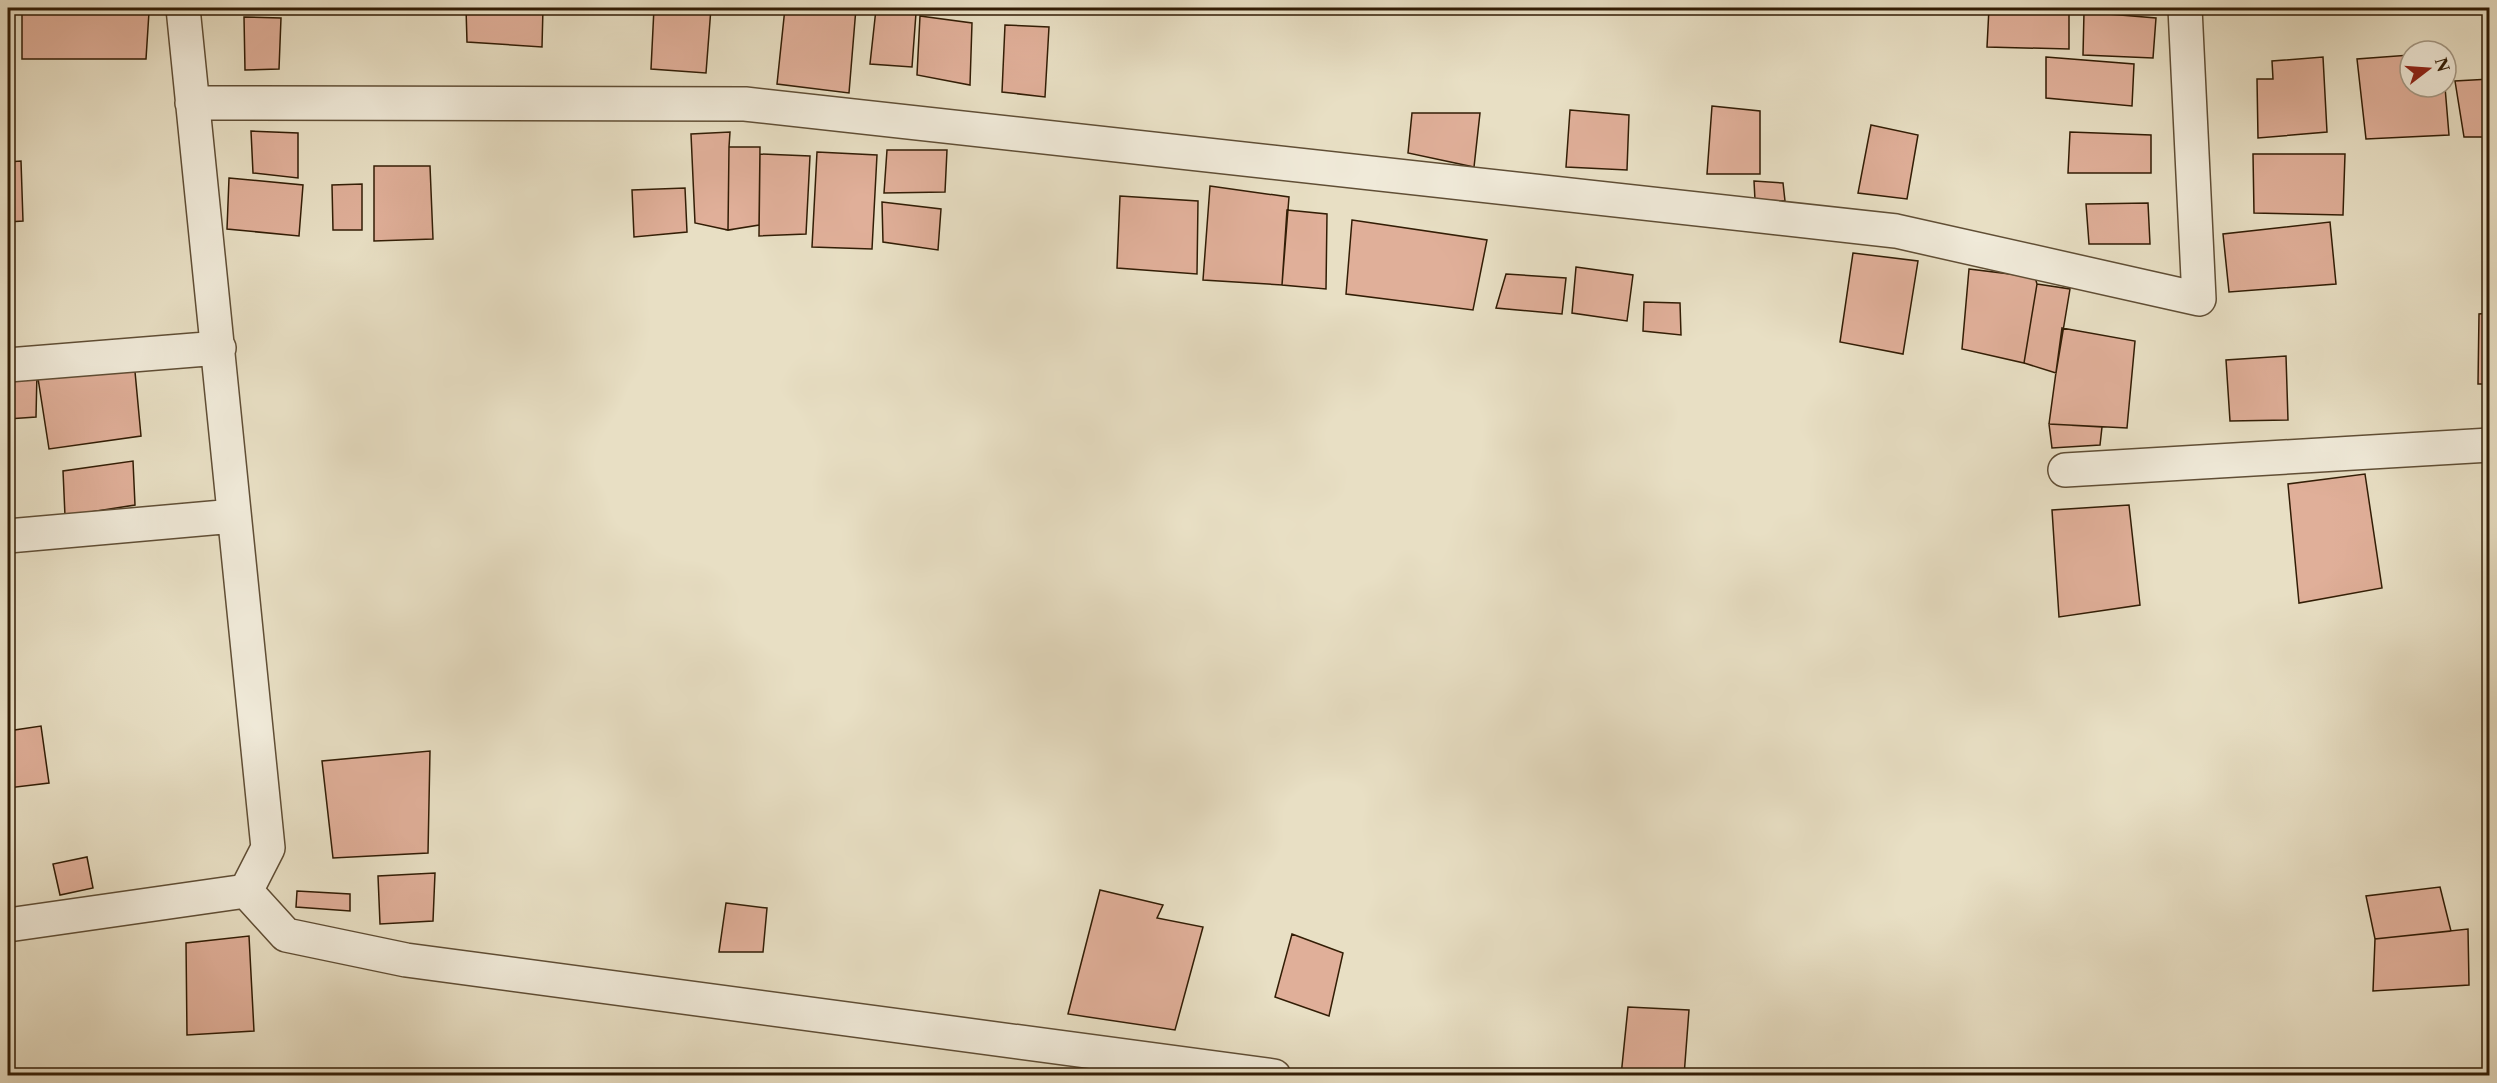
<svg xmlns="http://www.w3.org/2000/svg" width="2497" height="1083" font-family="'Libre Caslon Text',serif">
  <rect width="100%" height="100%" fill="#e8dfc4"/>
  <filter id="stains"><feTurbulence type="fractalNoise" baseFrequency=".00333" numOctaves="4"/><feColorMatrix values="0 0 0 0 .2 0 0 0 0 .09 0 0 0 0 .02 0 0 0 .5 -.17"/></filter>
  <radialGradient id="worn" r=".72"><stop offset=".6" stop-color="#630" stop-opacity="0"/><stop offset="1" stop-color="#630" stop-opacity=".3"/></radialGradient>
  <path fill="#e0af99" stroke="#321d05" stroke-width="1.5" d="M22 8H84L149 12 146 59H22Z
    M466 8H543L542 47 467 42Z
    M654 8H711L706 73 651 69Z
    M785 8H856L849 93 777 84Z
    M1989 8H2069V49L1987 47Z
    M876 9 916 13 912 67 870 64Z
    M2084 12 2156 18 2153 58 2083 55Z
    M920 16 972 23 970 85 917 75Z
    M244 17 281 18 279 69 245 70Z
    M1005 25 1049 27 1045 97 1002 92Z
    M2410 55V87H2445L2449 135 2366 139 2357 59Z
    M2046 57 2134 64 2132 106 2046 98Z
    M2323 57 2327 132 2258 138 2257 79H2273L2272 61Z
    M2490 79V137H2464L2455 81Z
    M1712 106 1760 111V174H1707Z
    M1570 110 1629 115 1627 170 1566 167Z
    M1412 113H1480L1474 167 1408 153Z
    M1871 125 1918 135 1907 199 1858 193Z
    M251 131 298 133V178L253 173Z
    M730 132 729 147 728 230 695 223 691 134Z
    M2070 132 2151 135V173H2068Z
    M729 147H760L759 225 728 230Z
    M887 150H947L945 192 884 193Z
    M817 152 877 155 872 249 812 247Z
    M760 154 810 156 806 234 759 236Z
    M2253 154H2345L2343 215 2254 213Z
    M21 161 23 221 8 222V162Z
    M374 166H430L433 239 374 241Z
    M229 178 303 185 299 236 227 229Z
    M1754 181 1783 183 1785 201 1755 200Z
    M362 184V230H333L332 185Z
    M1210 186 1289 197 1282 285 1203 280Z
    M685 188 687 232 634 237 632 190Z
    M1120 196 1198 201 1197 274 1117 268Z
    M882 202 941 209 938 250 883 242Z
    M2148 203 2150 244H2089L2086 204Z
    M1287 210 1327 214 1326 289 1282 285Z
    M1352 220 1487 240 1473 310 1346 294Z
    M2330 222 2336 284 2229 292 2223 234Z
    M1853 253 1918 261 1903 354 1840 342Z
    M1576 267 1633 275 1627 321 1572 313Z
    M1969 269 2035 277 2037 284 2024 363 1962 349Z
    M1506 274 1566 278 1562 314 1496 308Z
    M2037 284 2070 289 2056 373 2024 363Z
    M1644 302 1680 303 1681 335 1643 331Z
    M2490 313V384H2478L2479 314Z
    M2062 328 2135 341 2127 428 2049 424Z
    M2286 356 2288 420 2230 421 2226 360Z
    M134 361 141 436 49 449 37 372Z
    M37 372 36 417 8 419V373Z
    M2049 424 2102 427 2100 445 2052 448Z
    M133 461 135 505 65 516 63 471Z
    M2365 474 2382 588 2299 603 2288 484Z
    M2129 505 2140 605 2059 617 2052 510Z
    M41 726 49 783 8 788V731Z
    M430 751 428 853 333 858 322 761Z
    M87 857 93 888 60 895 53 864Z
    M435 873 433 921 380 924 378 876Z
    M2440 887 2451 931 2375 939 2366 896Z
    M1100 890 1163 905 1157 918 1203 927 1175 1030 1068 1014Z
    M297 891 350 894V911L296 907Z
    M726 903 767 908 763 952H719Z
    M2468 929 2469 985 2373 991 2375 939Z
    M1292 934 1343 953 1329 1016 1275 997Z
    M249 936 254 1031 187 1035 186 943Z
    M1628 1007 1689 1010 1684 1076H1621Z"/>
  <g fill="none" stroke-linecap="round" stroke-linejoin="round">
    <defs>
      <path id="street" d="M192 103 745 104 1896 231 2199 299 2185 8
        M8 365 219 348
        M2065 470 2490 445
        M8 536 234 516
        M246 891 286 935 406 960 1274 1076
        M8 925 246 891 268 848 183 8"/>
    </defs>
    <use href="#street" stroke="#604e35" stroke-width="36"/>
    <use href="#street" stroke="#f0ead9" stroke-width="33"/>
  </g>
  <rect width="2497" height="1083" fill="none" stroke="#e8dfc4" stroke-width="30"/>
  <rect x="9" y="9" width="2479" height="1065" fill="none" stroke="#321d05" stroke-width="3"/>
  <rect x="15" y="15" width="2467" height="1053" fill="none" stroke="#321d05" stroke-width="1.5"/>
  <g transform="translate(2428 69) rotate(73)"><circle r="28" fill="#f0ead9" stroke="#a49884" stroke-width="1.5"/>
  <path d="M0-4.5L10 22L0 15L-10 22Z" fill="#8f2418"/>
  <text y="-9" font-size="16" font-weight="bold" text-anchor="middle" fill="#321d05">N</text>
  </g>
  <rect width="100%" height="100%" filter="url(#stains)"/>
  <rect width="100%" height="100%" fill="url(#worn)"/>
</svg>
